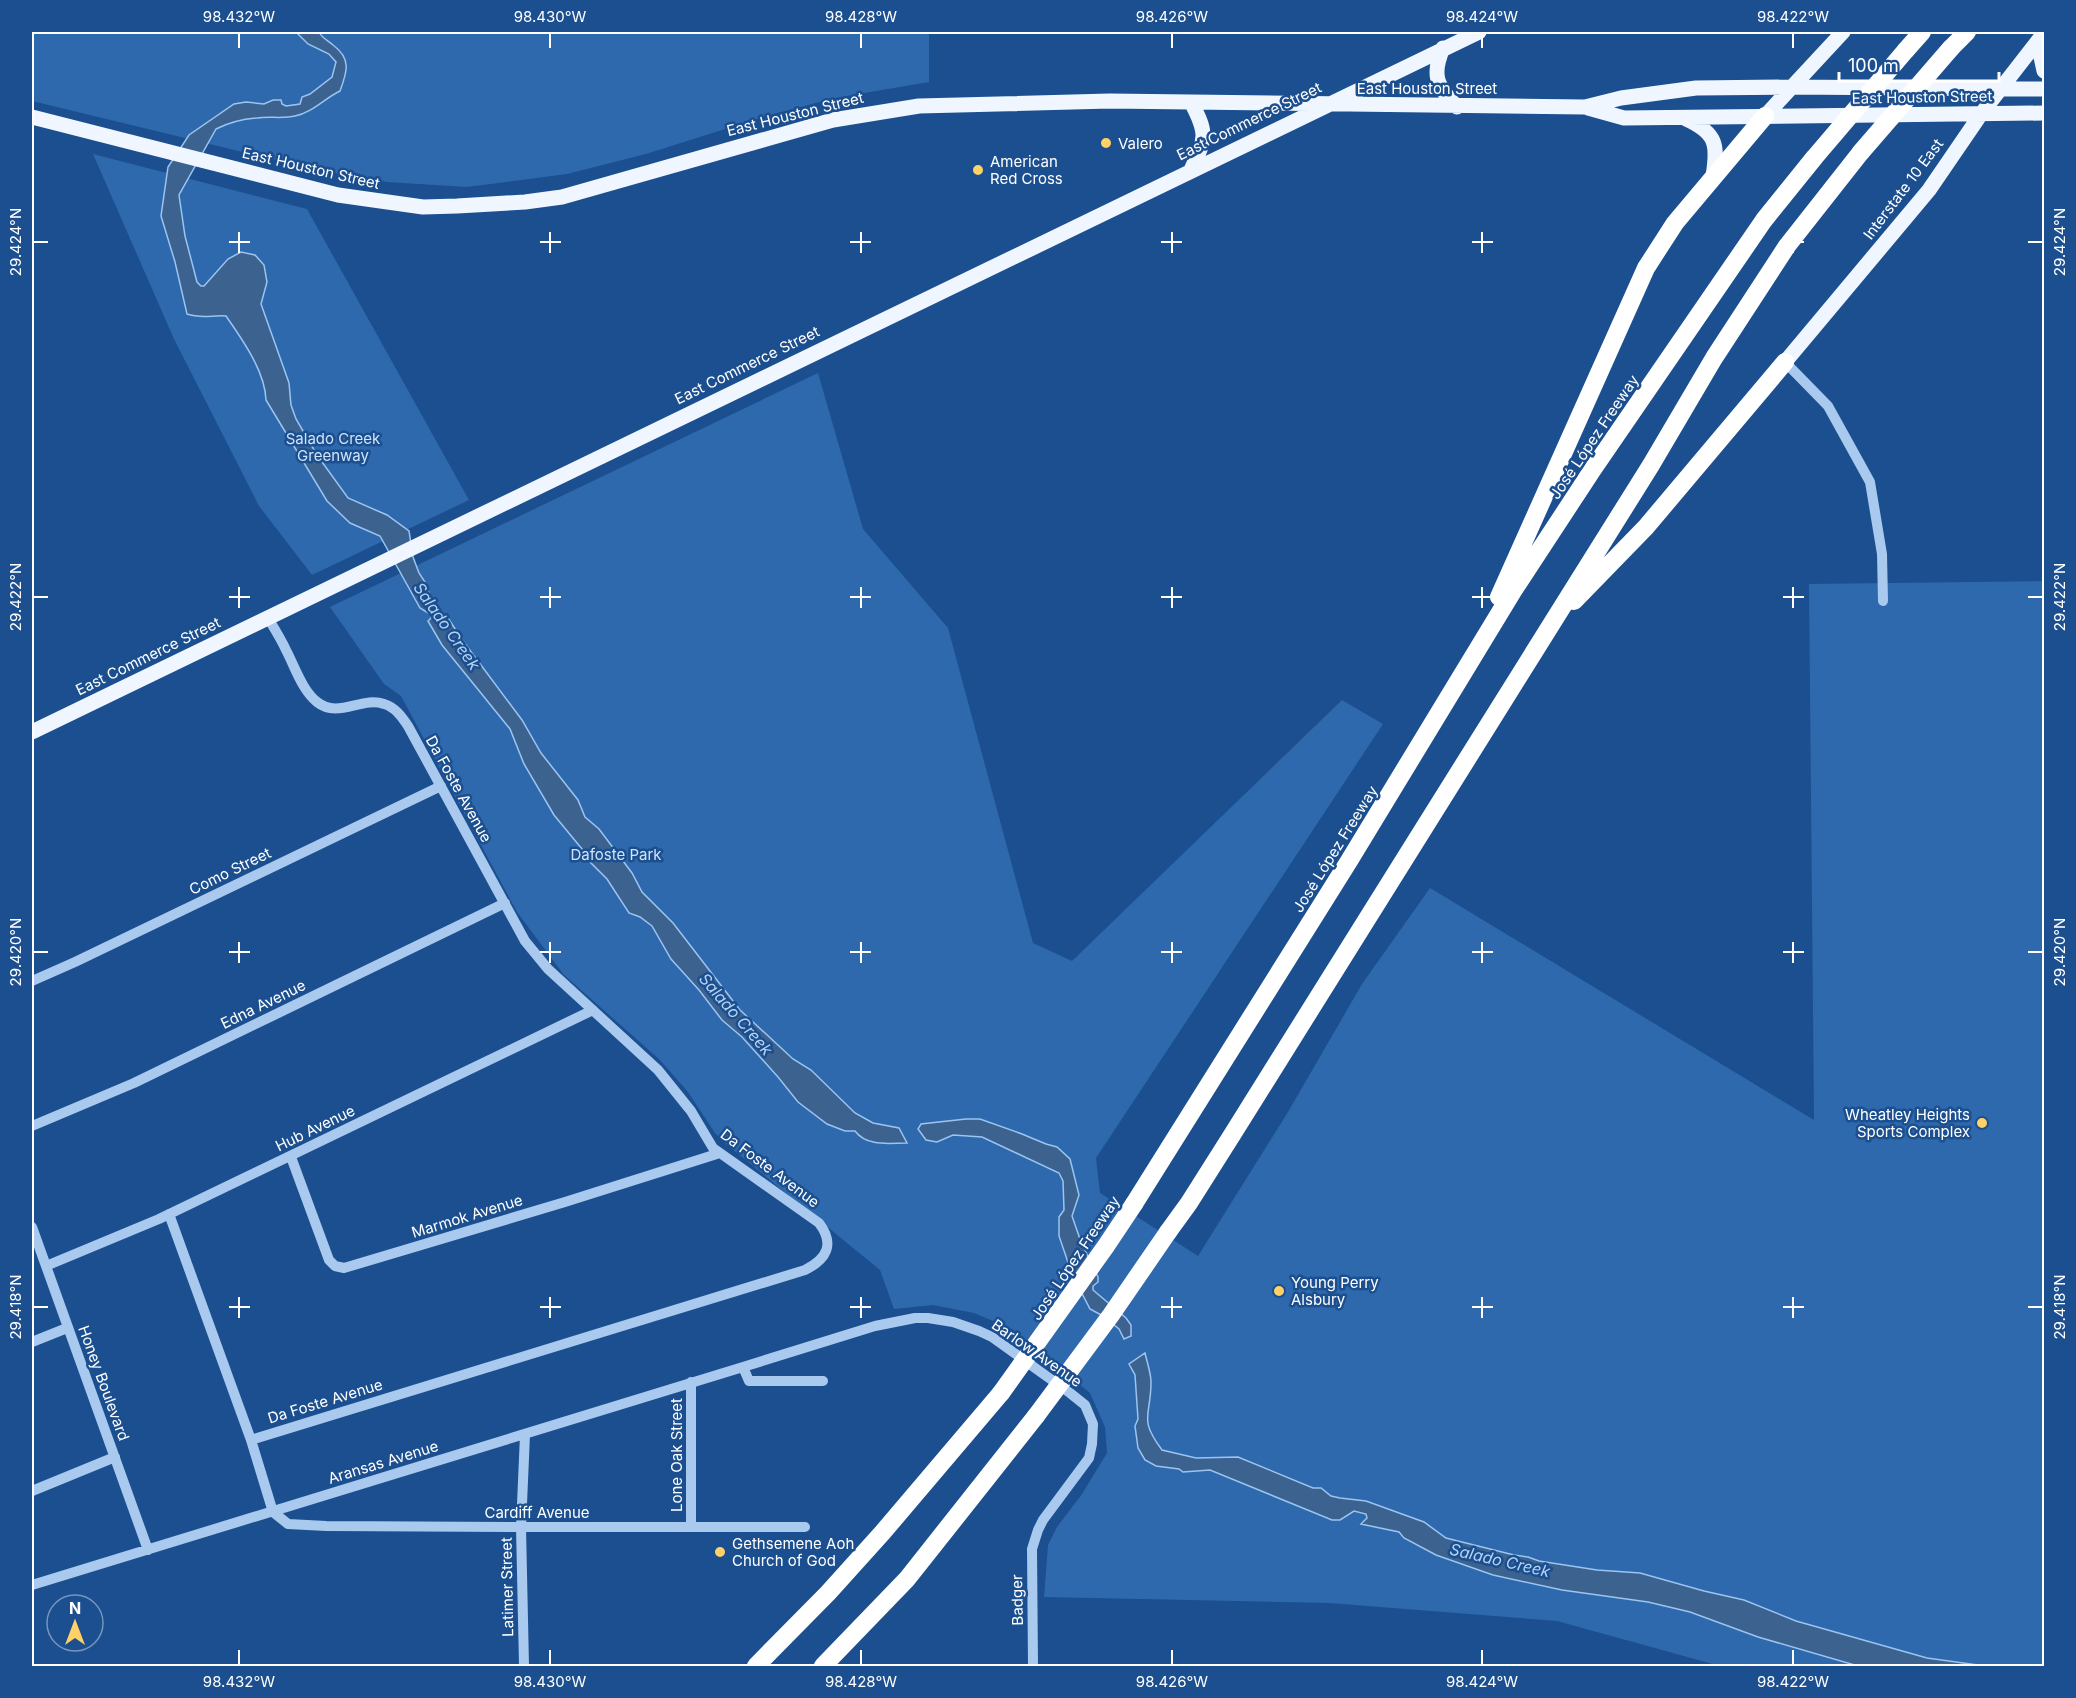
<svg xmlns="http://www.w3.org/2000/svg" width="2076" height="1698" font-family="Inter,sans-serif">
  <rect width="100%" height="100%" fill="#1b4f8f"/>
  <path fill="#2e69ad" d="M32 32H929V82L835 98 766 116 646 154 567 174 467 187 387 182 317 170 32 101Z
    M93 154 307 209 469 500 312 575 259 506 174 339Z
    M818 373 863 529 948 628 1033 943 1072 961 1342 700 1383 724 1096 1158 1100 1193 1198 1256 1288 1112 1362 984 1430 888 1814 1120 1809 584 2044 581V1666H1720L1557 1621 1329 1603 1044 1597 1048 1545 1057 1527 1082 1494 1107 1453 1105 1427 1090 1393 1012 1329 974 1313 933 1305 894 1309 880 1270 726 1144 715 1133 688 1092 659 1059 564 975 517 912 401 696 384 684 330 607Z"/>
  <path fill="#3c6290" stroke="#9cc4f0" stroke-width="1.5" d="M296 32H319C322 38 327 40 333 45 352 59 347 72 340 91 325 98 312 113 295 116 283 119 269 116 257 118 243 119 228 123 216 129L179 195 185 236 197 282 201 286H204L228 259 241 252 255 255 264 265 267 282 261 304 289 383 291 405 296 419 317 455 348 498 387 515 409 531 413 557 419 573 425 582 435 609 441 614 446 615 463 641 522 720 541 753 578 800 585 817 599 829 632 873 642 892 673 923 740 1010 793 1059 811 1070 855 1113 873 1123 899 1128 907 1143C889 1143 867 1147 855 1131H845L827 1124 798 1102 778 1077 742 1037 722 1020 699 990 671 959 652 926 640 917 629 913 607 879 591 863 582 849 554 815 524 764 510 729 442 645 428 621 433 616 420 608 380 536 350 523 327 501 266 400C265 371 242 339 226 316 212 315 201 319 187 314L175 262 161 216 168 167 189 135 234 104 246 102 264 104 273 100H281L282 104 286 106 300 104 302 97 310 94 332 77 336 62 329 54 308 44Z
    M966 1119H980L1022 1134 1046 1144 1057 1147 1070 1159 1079 1195 1072 1216 1081 1242 1098 1277V1282L1093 1286V1290L1126 1318 1131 1325V1336L1124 1339 1119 1329 1103 1316 1090 1309 1072 1274 1059 1236V1217L1064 1210 1063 1181 1059 1173 982 1137 953 1135 937 1142 926 1140 918 1129 921 1124Z
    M1145 1353C1147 1362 1151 1373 1151 1382 1151 1417 1138 1418 1162 1450L1196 1458 1238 1457 1313 1488H1321L1331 1496 1340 1498 1366 1501 1424 1522 1446 1538 1514 1555 1528 1557 1539 1561 1597 1570 1640 1573 1704 1591 1744 1600 1796 1621 1927 1658 1985 1666H1858L1758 1637 1690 1612 1648 1602 1562 1590 1493 1575 1436 1555 1404 1538 1399 1532 1361 1524 1367 1518 1366 1514 1354 1511 1340 1520H1332L1210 1470 1183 1472 1179 1469 1156 1466 1145 1460 1138 1448 1135 1426 1138 1419 1135 1375 1129 1364Z"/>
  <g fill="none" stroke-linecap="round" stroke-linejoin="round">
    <path stroke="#a9c9ee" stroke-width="10" d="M1785 362 1828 406 1870 482 1882 554 1883 601
      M32 981 75 962 441 786
      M32 1126 134 1083 505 903
      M291 1157 329 1260 335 1266 344 1268 565 1202 720 1153
      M169 1214 251 1440 273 1512 288 1524 326 1526 521 1527H805
      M32 1227 148 1550
      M46 1266 159 1219 593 1010
      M32 1342 67 1328
      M823 1381H749L743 1367 875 1326 915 1318H928L953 1322 979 1331 992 1337 1070 1393 1085 1405 1093 1424 1092 1444 1089 1458 1043 1520 1038 1530 1032 1549 1033 1666
      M691 1382V1527
      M251 1440 805 1270C827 1259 835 1244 819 1223L713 1148 691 1111 658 1070 548 969 525 941 408 726C402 717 395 707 384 704 362 696 338 719 317 702 302 690 295 667 286 650 281 639 274 628 268 618
      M32 1491 115 1457
      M32 1585 743 1367
      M524 1666 521 1527 525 1435"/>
    <path stroke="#f0f6ff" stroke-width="15" d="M2044 36 2041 57 2044 71
      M1443 48C1431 76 1437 86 1457 107
      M1588 108 1624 118 2044 113
      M1765 116 1843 32
      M32 117 338 195 423 207 457 206 525 202 562 197 833 120 919 106 1110 101 1585 107 1621 98 1696 88 1792 87 2044 89
      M1686 119C1717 133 1718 145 1713 176
      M1191 170C1206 138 1208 134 1191 102
      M1785 362 1929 190 1981 114 2044 33
      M32 732 1479 32"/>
    <path stroke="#fff" stroke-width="18" d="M1951 48 1967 32
      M1906 50 1922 32
      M1499 597 1646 268 1675 223 1765 116
      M1574 601 1646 527 1785 362
      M1134 1204 1349 861 1513 591 1593 469 1764 220 1814 158
      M1168 1232 1189 1203 1232 1135 1651 465 1714 358 1787 246 1861 152
      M756 1666 828 1593 883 1532 1001 1393
      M823 1666 907 1579 1036 1416"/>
    <path stroke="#fff" stroke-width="18" d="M1861 152 1951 48
      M1814 158 1906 50
      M1001 1393 1106 1246 1134 1204
      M1036 1416 1111 1315 1168 1232"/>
  </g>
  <path fill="none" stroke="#fff" stroke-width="2" d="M239 33V48M550 33V48M861 33V48M1172 33V48M1482 33V48M1793 33V48M239 232V253M550 232V253M861 232V253M1172 232V253M1482 232V253M1793 232V253M33 242H48M229 242H250M540 242H561M850 242H871M1161 242H1182M1472 242H1493M1783 242H1804M2028 242H2043M239 587V608M550 587V608M861 587V608M1172 587V608M1482 587V608M1793 587V608M33 597H48M229 597H250M540 597H561M850 597H871M1161 597H1182M1472 597H1493M1783 597H1804M2028 597H2043M239 942V963M550 942V963M861 942V963M1172 942V963M1482 942V963M1793 942V963M33 952H48M229 952H250M540 952H561M850 952H871M1161 952H1182M1472 952H1493M1783 952H1804M2028 952H2043M239 1297V1318M550 1297V1318M861 1297V1318M1172 1297V1318M1482 1297V1318M1793 1297V1318M33 1307H48M229 1307H250M540 1307H561M850 1307H871M1161 1307H1182M1472 1307H1493M1783 1307H1804M2028 1307H2043M239 1650V1665M550 1650V1665M861 1650V1665M1172 1650V1665M1482 1650V1665M1793 1650V1665"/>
  <g fill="#ffd166" stroke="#1b4f8f" stroke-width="2">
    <circle cx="1106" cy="143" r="6"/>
    <circle cx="978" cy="170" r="6"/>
    <circle cx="1982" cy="1123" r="6"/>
    <circle cx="1279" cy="1291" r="6"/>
    <circle cx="720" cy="1552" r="6"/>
  </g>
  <g text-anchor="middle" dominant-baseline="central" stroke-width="5" stroke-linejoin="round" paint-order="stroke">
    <g font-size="15" fill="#fff" stroke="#1b4f8f">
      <text x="1427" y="88">East Houston Street</text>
      <text transform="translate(1922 97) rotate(-1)">East Houston Street</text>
      <text transform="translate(795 114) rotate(-14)">East Houston Street</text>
      <text transform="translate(1249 121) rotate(-26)">East Commerce Street</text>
      <text transform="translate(311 168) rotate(13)">East Houston Street</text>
      <text transform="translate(1903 189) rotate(-53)">Interstate 10 East</text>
      <text transform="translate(747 365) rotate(-26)">East Commerce Street</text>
      <text transform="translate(1594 437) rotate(-56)">José López Freeway</text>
      <text transform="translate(148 656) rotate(-26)">East Commerce Street</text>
      <text transform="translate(459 789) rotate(61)">Da Foste Avenue</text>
      <text transform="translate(1335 849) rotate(-58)">José López Freeway</text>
      <text transform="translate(230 871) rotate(-26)">Como Street</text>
      <text transform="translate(263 1004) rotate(-26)">Edna Avenue</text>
      <text transform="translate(315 1128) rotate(-26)">Hub Avenue</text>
      <text transform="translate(770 1168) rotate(37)">Da Foste Avenue</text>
      <text transform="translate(467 1216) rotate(-17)">Marmok Avenue</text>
      <text transform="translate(1075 1258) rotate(-56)">José López Freeway</text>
      <text transform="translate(1037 1353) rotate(35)">Barlow Avenue</text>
      <text transform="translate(104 1383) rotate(70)">Honey Boulevard</text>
      <text transform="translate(325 1401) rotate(-17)">Da Foste Avenue</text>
      <text transform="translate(676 1455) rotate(-90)">Lone Oak Street</text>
      <text transform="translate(383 1462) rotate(-17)">Aransas Avenue</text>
      <text x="537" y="1512">Cardiff Avenue</text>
      <text transform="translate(507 1587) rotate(-91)">Latimer Street</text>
      <text transform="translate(1017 1600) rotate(-91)">Badger</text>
    </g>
    <g font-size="15" fill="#fff" stroke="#1b4f8f" text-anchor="start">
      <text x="1118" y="143">Valero</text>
      <text x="990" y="161">American<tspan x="990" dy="17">Red Cross</tspan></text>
      <text x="1970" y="1114" text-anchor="end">Wheatley Heights<tspan x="1970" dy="17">Sports Complex</tspan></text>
      <text x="1291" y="1282">Young Perry<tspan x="1291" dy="17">Alsbury</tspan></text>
      <text x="732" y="1543">Gethsemene Aoh<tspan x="732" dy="17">Church of God</tspan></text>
    </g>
    <g font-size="15" fill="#cfe3fa" stroke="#1b4f8f">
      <text x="333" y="438">Salado Creek<tspan x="333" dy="17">Greenway</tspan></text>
      <text x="616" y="854">Dafoste Park</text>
    </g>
    <g font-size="16" font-style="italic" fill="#b5d3f5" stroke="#1b4f8f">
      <text transform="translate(447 626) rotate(55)">Salado Creek</text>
      <text transform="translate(736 1014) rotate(49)">Salado Creek</text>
      <text transform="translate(1500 1560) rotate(13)">Salado Creek</text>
    </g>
  </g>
  <rect width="2076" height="1698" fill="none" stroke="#1b4f8f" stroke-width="66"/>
  <g transform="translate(75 1623)"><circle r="28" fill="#1b4f8f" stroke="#7695bc" stroke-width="1.5"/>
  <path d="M0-4.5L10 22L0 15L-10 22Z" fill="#ffd166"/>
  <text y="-9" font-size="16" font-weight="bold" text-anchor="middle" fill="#ffffff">N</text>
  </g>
  <path d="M1839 72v9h160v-9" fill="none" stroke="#ffffff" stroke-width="3"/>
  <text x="1848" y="72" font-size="18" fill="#ffffff" stroke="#1b4f8f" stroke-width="4.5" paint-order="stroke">100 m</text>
  <rect x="33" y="33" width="2010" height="1632" fill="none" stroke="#fff" stroke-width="2"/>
  <g font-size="15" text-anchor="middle" fill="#fff">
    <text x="239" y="22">98.432°W</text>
    <text x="550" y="22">98.430°W</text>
    <text x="861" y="22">98.428°W</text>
    <text x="1172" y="22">98.426°W</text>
    <text x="1482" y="22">98.424°W</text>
    <text x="1793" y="22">98.422°W</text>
    <text transform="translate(16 242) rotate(-90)" y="5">29.424°N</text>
    <text transform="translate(2060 242) rotate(-90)" y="5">29.424°N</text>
    <text transform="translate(16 597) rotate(-90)" y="5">29.422°N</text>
    <text transform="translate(2060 597) rotate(-90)" y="5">29.422°N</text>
    <text transform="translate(16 952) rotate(-90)" y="5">29.420°N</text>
    <text transform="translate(2060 952) rotate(-90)" y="5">29.420°N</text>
    <text transform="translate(16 1307) rotate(-90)" y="5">29.418°N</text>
    <text transform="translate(2060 1307) rotate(-90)" y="5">29.418°N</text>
    <text x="239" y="1687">98.432°W</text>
    <text x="550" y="1687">98.430°W</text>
    <text x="861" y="1687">98.428°W</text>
    <text x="1172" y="1687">98.426°W</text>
    <text x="1482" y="1687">98.424°W</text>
    <text x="1793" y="1687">98.422°W</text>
  </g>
</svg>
